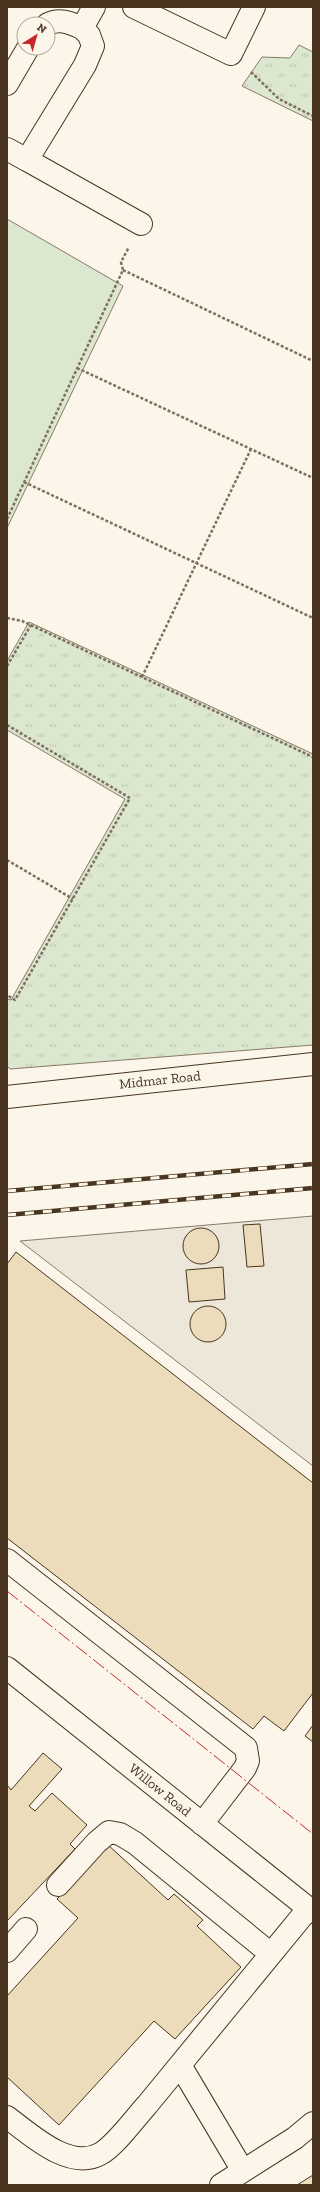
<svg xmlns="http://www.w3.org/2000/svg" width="320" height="2192" font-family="'Zilla Slab',serif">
  <defs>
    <pattern id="grass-tufts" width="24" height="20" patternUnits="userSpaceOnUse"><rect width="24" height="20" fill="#dce7d0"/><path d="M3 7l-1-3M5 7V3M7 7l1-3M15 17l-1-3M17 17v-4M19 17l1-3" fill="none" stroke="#bec7b2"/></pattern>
  </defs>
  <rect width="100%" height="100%" fill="#fbf6e9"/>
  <path fill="url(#grass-tufts)" stroke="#887966" d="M299 45 313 52V121L242 86 262 57 290 58Z
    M29 622 313 754V1045L10 1069 7 1066V999L11 1000 125 799 7 730V661Z"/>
  <path fill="#dce7d0" stroke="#887966" d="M7 219 123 286 7 528Z"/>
  <path fill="#ede7d9" stroke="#887966" d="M313 1216V1466L20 1241Z"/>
  <path fill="#ecdcbc" stroke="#4a3520" d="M260 1224 264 1266 247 1267 243 1225Z
    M183 1246a18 18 0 1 1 36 0a18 18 0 1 1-36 0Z
    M16 1252 313 1483V1693L284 1731 264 1716 253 1729 7 1538V1264Z
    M223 1267 225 1299 189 1302 186 1270Z
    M190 1324a18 18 0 1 1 36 0a18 18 0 1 1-36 0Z
    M313 1725V1742L305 1736Z
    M43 1753 62 1769 29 1806 35 1811 52 1793 87 1825 70 1844 75 1849 7 1921V1785L11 1790Z
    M107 1844 168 1900 174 1894 203 1920 197 1926 241 1967 175 2039 154 2021 59 2125 7 2077V1996L78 1918 57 1899Z
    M313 2175V2185H297Z"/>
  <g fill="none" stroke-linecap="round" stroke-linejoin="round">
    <defs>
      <path id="minor" d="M134 7 231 54 254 7
        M48 24C60 18 70 23 82 28
        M7 84 28 48
        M7 149 27 160 85 65 93 46 89 35 82 28 94 7
        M27 160 141 224
        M7 1097 313 1064
        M7 1560 246 1748 248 1761 245 1768 202 1824
        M7 1668 313 1912
        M58 1885 97 1842 109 1832 120 1834 135 1843 271 1954
        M7 1951 26 1929
        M180 2065 243 2171
        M7 2117C30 2134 69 2171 100 2154 115 2146 135 2118 147 2105L308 1909
        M221 2185 295 2138 313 2123"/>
    </defs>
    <use href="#minor" stroke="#4a3520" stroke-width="24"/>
    <path stroke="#7f6f5c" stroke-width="2.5" stroke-dasharray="3 2" stroke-linecap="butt" d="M251 72 279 99 313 116
      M123 270 313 361
      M77 368 313 478
      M24 482 313 618
      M7 519 123 270 121 262 129 247
      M7 618 22 621 313 757
      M7 666 31 625
      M142 677 251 449
      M7 725 130 798 15 1000 7 995
      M7 860 73 899"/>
    <use href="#minor" stroke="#fbf6e9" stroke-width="22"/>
    <defs>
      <path id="rail" d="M7 1191 313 1164
        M7 1215 313 1188"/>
    </defs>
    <use href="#rail" stroke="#4a3520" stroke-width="4.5"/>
    <use href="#rail" stroke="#fbf6e9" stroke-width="3" stroke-dasharray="9" stroke-linecap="butt"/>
    <path stroke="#c62828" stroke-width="1" stroke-dasharray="14 3 2 3" stroke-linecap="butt" d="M7 1591 313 1834"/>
  </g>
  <g text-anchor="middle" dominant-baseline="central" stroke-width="3" stroke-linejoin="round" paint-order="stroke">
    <g font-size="14" fill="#4a3520" stroke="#fbf6e9">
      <text transform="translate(160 1080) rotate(-6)">Midmar Road</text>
      <text transform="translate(160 1790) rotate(39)">Willow Road</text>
    </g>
  </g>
  <rect width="320" height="2192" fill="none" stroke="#4a3520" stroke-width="16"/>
  <g transform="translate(36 36) rotate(37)"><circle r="19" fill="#fbf6e9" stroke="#b4a999"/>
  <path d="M0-3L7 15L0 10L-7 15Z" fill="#c62828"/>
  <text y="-6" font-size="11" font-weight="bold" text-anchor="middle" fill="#4a3520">N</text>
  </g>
</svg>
